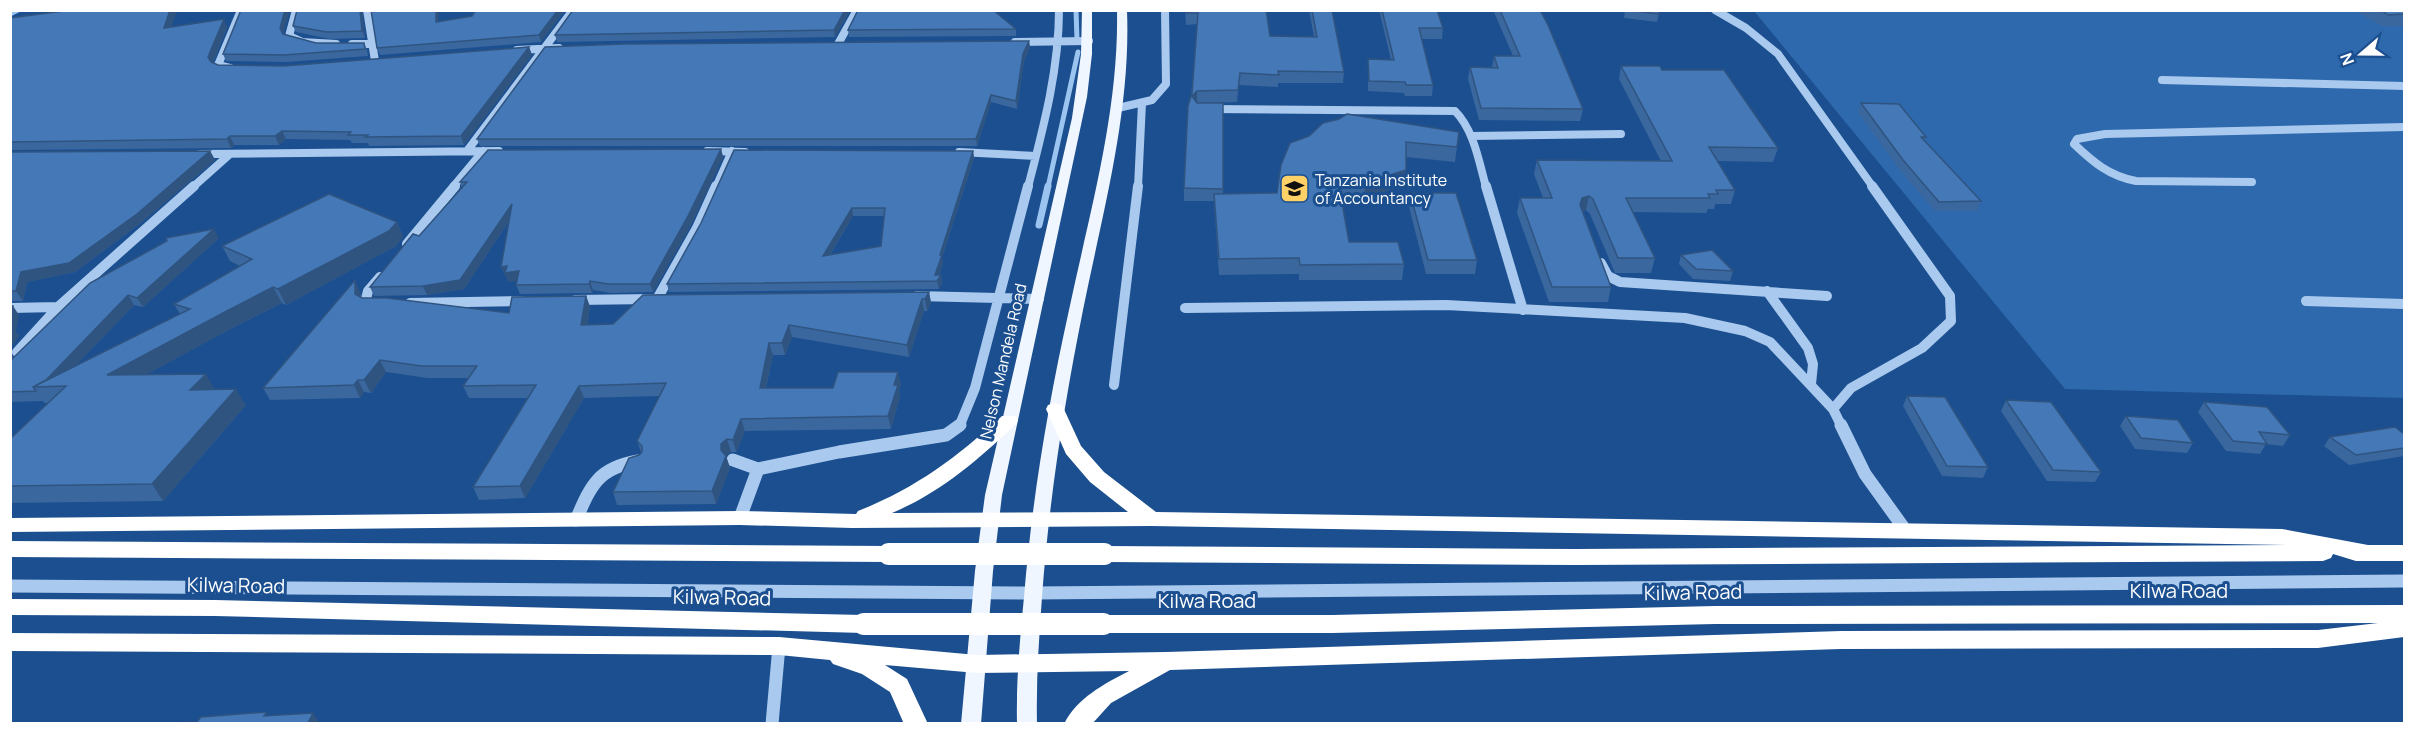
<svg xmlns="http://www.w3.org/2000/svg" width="2415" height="734" font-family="Manrope,sans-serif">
  <rect width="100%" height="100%" fill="#1b4f8f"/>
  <path fill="#2e69ad" d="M1754 11H2404V398L2065 389Z"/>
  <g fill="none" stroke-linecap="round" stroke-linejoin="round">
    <path stroke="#9cc4f0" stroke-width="5" d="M1076 10 1077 40
      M10 14 18 10
      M1048 187 1078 52"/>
    <path stroke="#9cc4f0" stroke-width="7" d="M1039 225 1048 186"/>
    <path stroke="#a9c9ee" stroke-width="8" d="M296 10 289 36 302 42 336 44
      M367 10 375 61
      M1715 10 1746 28 1778 54 1873 187
      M1015 42 1089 41
      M352 44H372
      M838 44 857 10
      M517 50 559 48
      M230 68 218 65 241 10
      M2162 80 2404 86
      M1118 108 1152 100 1166 84 1165 10
      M1211 109 1455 111C1474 130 1479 162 1486 187
      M1471 136 1621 134
      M467 151 573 10
      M707 151 745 152
      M959 152 1036 156
      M200 154 499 151
      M2252 182 2136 181C2109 176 2093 162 2074 144L2077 139 2105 134 2404 127
      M193 187 230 154
      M453 187 483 151
      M716 187 732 151
      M1028 187C1043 129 1059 70 1059 10
      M1138 187 1142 103"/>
    <path stroke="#a9c9ee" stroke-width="10" d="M1486 186 1523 310
      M407 244 455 186
      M1601 263 1608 276 1620 282 1827 296
      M1767 291 1808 348 1813 364 1811 384
      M917 296 1039 299
      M657 299 697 228 716 186
      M575 300 652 299
      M2306 301 2404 304
      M376 303H368L366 299 368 291 380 277
      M410 303 523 301
      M10 308 58 307
      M1185 308 1446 305 1685 318 1745 331 1770 342 1833 409
      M17 352 58 307 194 186
      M1114 385 1138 186
      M959 427 975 388 1028 186
      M1842 427 1833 409 1851 388 1922 348 1951 321 1950 296 1872 186"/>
    <path stroke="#a9c9ee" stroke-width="13" d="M1841 425 1865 474 1906 531
      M733 460 758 469
      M740 518 758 469 839 452 946 435 960 425
      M576 520C591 485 598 468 638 461
      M10 586 1034 593 2404 581
      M772 724 779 646"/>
    <path fill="#f0f6ff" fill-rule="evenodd" d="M1082 10H1092V54L1087 97 1002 495 993 571 981 724H961L975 571 985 495 1072 118 1081 54Z
      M1117 10H1127C1131 112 1103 211 1083 310 1064 405 1049 500 1042 597 1039 639 1036 681 1037 724H1017C1016 681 1020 639 1024 597 1032 499 1048 405 1069 310 1090 211 1119 112 1117 10Z"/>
    <path fill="#fff" fill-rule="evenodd" d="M1055 403 1062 405 1081 446 1104 472 1156 512 2282 529 2368 545H2404V561H2356L2333 554 2331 558 2323 561 1576 565 1104 562 1096 559 1093 554 1096 549 1104 546 1576 549 2287 545 1151 526 852 528 740 525 10 532V518L740 511 856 514 858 511C916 488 956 458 1002 416H1016L1018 420 1016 424C978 460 940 493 892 513L1128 512 1090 482 1066 454 1046 409 1048 405Z
      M10 541 889 546 897 549 900 554 897 559 889 562 10 557Z
      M10 599 215 600 864 615 872 618 875 624 872 630 864 633 215 616 10 615Z
      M1715 606 2404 605V637L2318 648 1841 649 1170 670 1111 703 1092 724H1064C1077 698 1104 684 1129 671L977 673 885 665 907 679 928 724H904L890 692 862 674 833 664 830 660 779 655 10 651V633L779 637 977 655 1166 652 1841 631 2318 630 2378 623 1715 624 1332 633H1103L1095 630 1092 624 1095 618 1103 615H1332Z"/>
    <path stroke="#fff" stroke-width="22" d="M889 554H1104
      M864 624H1103"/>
  </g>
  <path fill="#3a679d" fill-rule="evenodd" d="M71 10H177L171 27H227L213 63 218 65 284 66 529 47 532 55 464 145 369 146 368 143H352L350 140 286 139 279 145H234L231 148 10 150V18Z
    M362 10 365 38 330 39 296 32 293 26Z
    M565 10 541 42 380 55 377 48 439 21Z
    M573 10H850L835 37 557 42 555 35Z
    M1185 10H1266L1270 36 1314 37 1309 10H1332L1344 72 1343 83H1278V87L1239 85 1237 102 1208 103H1223V194L1277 193 1281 165 1459 132 1455 162 1406 157 1404 185 1364 198 1341 195 1349 242 1404 264 1402 280H1299V274L1219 275 1214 201H1184V188L1197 24 1186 25Z
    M1379 10H1437L1443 28 1442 39H1421L1433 85 1432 96H1405L1404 93 1368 91V59L1391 60Z
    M1493 10H1540L1583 109 1580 121 1479 120 1468 79 1470 67 1492 68 1494 56H1513Z
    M1625 10H1658L1659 14 1657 22 1624 18Z
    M2354 10H2404V26H2382Z
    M1016 29V36L849 37 848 30Z
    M283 34 316 43H364L367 50 368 56 287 62 226 61 223 54Z
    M1029 41 1030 48 1024 61 1017 109 991 102 977 146H480L477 139Z
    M1621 66 1662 70 1778 148 1773 162 1718 161 1735 190 1731 204H1715L1714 209H1708L1706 213 1633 212 1655 258 1651 273H1615L1590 214 1586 210 1583 211 1611 287 1608 302H1549L1517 213 1520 198H1543L1534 174 1537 160 1661 161 1619 79Z
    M1861 103 1926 137 1925 141 1981 201 1977 211H1935L1899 169 1858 112Z
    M721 149 723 157 691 225 653 292 611 293 593 290 592 293 520 294 516 285 517 280 509 282 501 267 509 221 464 289 427 295 374 296 370 287 419 236 462 188 460 182Z
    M210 151 215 160 142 222 75 272 27 282 23 301H10V152Z
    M973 151 974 158 942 258 943 263 939 275H941L942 283 939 289 669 292 667 284ZM853 216H884L881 246 830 255Z
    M1410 193 1477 260 1475 274H1426L1409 207Z
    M397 222 403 237 396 246 286 305 282 303 234 327 147 374 215 390 246 405 163 501 10 503V439L48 403H44L43 401 10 402V351L13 358 12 360 219 238 143 307 134 305 76 365 180 314 174 304 240 266 230 261 222 246Z
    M1681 255 1733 271 1730 281 1693 279 1679 264Z
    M360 292 361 298H362L509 313 586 296 590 307 587 325 613 324 929 292 931 303 927 311H924L909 357 792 337 785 355H773L766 388H833L901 384 899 390 900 397 891 429 745 431 736 452H731L726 456 730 468 716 504 617 505 613 492 641 452 637 441 660 396 584 398 525 498 479 500 473 487 528 398H469L463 386 469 378H427L386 372 371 393 364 392 360 398 270 400 263 388Z
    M1907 396 1988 467 1983 478 1942 476 1903 406Z
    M2006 400 2101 472 2095 482 2047 481 2001 411Z
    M2204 402 2290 435 2283 446 2266 444 2260 454 2226 451 2198 412Z
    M2126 416 2193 443 2187 453 2135 449 2120 426Z
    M2404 434V456L2349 465 2324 446 2330 437Z"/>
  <path fill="#305480" d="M170 10H177L168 36 164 28Z
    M285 10H290L283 34 280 28Z
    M360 10H362L365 38 362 31Z
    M436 10H439L438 29 436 22Z
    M558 10H565L541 42 539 35Z
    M845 10H850L835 37 834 30Z
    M224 19 227 27 212 65 208 57Z
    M1029 41 1030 48 1024 61 1017 109 1016 101 1023 54Z
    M529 47 532 55 464 145 461 136Z
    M1197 91V103L1192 96Z
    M991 95V102L977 146 976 139Z
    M282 131 286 139 279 145 275 136Z
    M230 136 234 145 231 148 227 139Z
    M721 149 723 157 691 225 653 292 650 284Z
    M210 151 215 160 142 222 75 272 27 282 23 301 16 291 21 272Z
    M973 151 974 158 942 258 943 263 937 281 935 275 940 255Z
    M1406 170 1404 185 1364 198 1365 183Z
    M1589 196 1586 210 1579 212 1582 198Z
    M512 204 515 212 464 289 427 295 423 286Z
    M852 208 853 216 824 264 823 256Z
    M397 222 403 237 396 246 286 305 278 289Z
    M214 229 219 238 143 307 137 298Z
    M507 266 519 271 522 280 509 282 501 267Z
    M941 275 942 283 939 289 937 281Z
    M355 280 360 292 361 306 355 294Z
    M590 281 593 290 592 293 589 284Z
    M273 287 282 303 234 327 118 390 107 375 225 312Z
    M929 292 931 303 927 311 925 299Z
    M128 295 134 305 56 386 40 387Z
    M586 296 590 307 586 337 581 325Z
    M922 299 924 311 909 357 907 345Z
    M13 306 19 315 16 332 19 336 10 349V316Z
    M789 325 792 337 785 355 782 343Z
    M769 343 773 355 763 400 760 388Z
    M10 351 13 358 10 365Z
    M380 360 386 372 371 393 364 380Z
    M898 372 901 384 899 390 900 397 891 429 888 416 894 385Z
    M206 374 215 390H190Z
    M358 380 364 392 360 398 354 385Z
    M579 386 584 398 525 498 520 486Z
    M236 389 246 405 163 501 152 484Z
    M741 419 745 431 736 452 733 440Z
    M727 439 731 452 725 457 726 456 730 468 716 504 712 491 721 444Z
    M313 713 320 723H308Z"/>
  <path fill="#4478b7" stroke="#305480" stroke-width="1.5" fill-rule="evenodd" d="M71 10H170L164 28 224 19 208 57 211 62 218 65 284 66 529 47 461 136 365 137 368 135H348L351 132 282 131 275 136H230L227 139 10 142V18Z
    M241 10H285L280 28 283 34 316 43H364L365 49 284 55 223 54Z
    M297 10H360L362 31 327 32 293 26Z
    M371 10H436V22L472 16 476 10H558L539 35 377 48Z
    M573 10 758 11 845 10 834 30 555 35Z
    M858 10H993L1016 29 848 30Z
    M1186 10H1266L1270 36 1317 37 1312 10H1332L1344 72 1278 71 1279 75 1240 73 1238 90 1197 91 1192 96 1197 103H1223V189L1184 188 1188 106 1192 93 1198 13H1186Z
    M1382 10H1437L1443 28H1419L1433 85H1406L1405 82 1369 81 1368 59 1394 60Z
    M1500 10H1540L1548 25 1583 109 1481 108 1470 67 1498 68 1494 56H1520Z
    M1628 10H1658L1659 14Z
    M2381 10H2404V14L2388 15Z
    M1029 41 1023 54 1016 101 991 95 976 139H477L545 47 623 44Z
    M1621 66H1660L1662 70H1724L1778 148 1709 147 1735 190H1716L1718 194H1708L1710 198H1626L1655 258H1618L1593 199 1589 196 1582 198 1580 205 1611 287H1552L1520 198H1552L1537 160 1672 161Z
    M1861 103 1899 104 1926 137H1921L1981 201 1939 202 1903 160Z
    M1347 114 1459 132 1457 147 1406 142V170L1365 183 1338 180 1349 242H1398L1404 264 1300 265 1299 258 1219 259 1214 194 1277 193 1281 165 1290 143 1309 136 1323 123 1339 119Z
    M721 149 688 216 650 284H608L590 281 589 284 516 285 519 271 505 273 507 266 501 267 512 204 460 280 423 286 370 287 413 234 419 236 467 182H460L488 150Z
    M734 150 973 151 940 255H942L935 275H941L937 281 667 284 701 223ZM852 208H885L881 246 823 256Z
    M210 151 137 214 69 263 21 272 16 291H10V152Z
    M1410 193H1456L1477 260H1428Z
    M329 194 397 222 389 231 278 289 273 287 225 312 107 375 206 374 190 390 236 389 152 484 10 486V439L66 386 33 387 190 309 174 304 252 259 222 246Z
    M214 229 137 298 128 295 46 380 33 387 36 391 10 392V361L90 283 167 241 166 238Z
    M1712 250 1733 271 1696 269 1681 255Z
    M355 280V294L362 298H387L509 313 512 297 586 296 581 325 613 324 643 295 929 292 925 299H922L907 345 789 325 782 343H769L760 388H833L838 372H898L894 385H898L888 416 741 419 733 440 727 439 721 444V450L726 456 712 491 613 492 629 458 639 455 642 452V446L637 441 666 383 579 386 520 486 473 487 536 385 463 386 477 366H421L380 360 364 380H358L354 385 263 388Z
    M10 305 13 306 10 316Z
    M1907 396 1945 397 1988 467 1947 466Z
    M2006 400 2051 402 2101 472 2053 470Z
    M2204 402 2267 407 2290 435 2259 432 2267 444 2233 441Z
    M2126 416 2178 420 2193 443 2141 438Z
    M2395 427 2404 434V448L2356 455 2330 437Z
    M267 712 264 716 313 713 308 723H172L197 722 201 717Z"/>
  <defs>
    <symbol id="university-square" viewBox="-11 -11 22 22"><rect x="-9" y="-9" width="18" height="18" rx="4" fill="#ffd166" stroke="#1b4f8f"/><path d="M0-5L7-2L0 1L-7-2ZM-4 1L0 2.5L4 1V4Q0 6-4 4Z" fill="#111"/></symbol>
  </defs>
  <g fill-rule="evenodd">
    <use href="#university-square" x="1278" y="172" width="33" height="33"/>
  </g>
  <g text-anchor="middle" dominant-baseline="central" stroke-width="6" stroke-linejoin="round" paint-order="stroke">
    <g font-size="16" fill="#fff" stroke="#1b4f8f" text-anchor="start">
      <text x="1315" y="180">Tanzania Institute<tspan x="1315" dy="18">of Accountancy</tspan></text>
    </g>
    <g font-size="16" fill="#fff" stroke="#1b4f8f">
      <text transform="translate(1003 361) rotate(-77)">Nelson Mandela Road</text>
    </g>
    <g font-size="20" fill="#fff" stroke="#1b4f8f">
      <text transform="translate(236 585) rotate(1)">Kilwa Road</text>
      <text x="2179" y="590">Kilwa Road</text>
      <text transform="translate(1693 592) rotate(-1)">Kilwa Road</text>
      <text transform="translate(722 597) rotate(1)">Kilwa Road</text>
      <text x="1207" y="600">Kilwa Road</text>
    </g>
  </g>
  <rect width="2415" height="734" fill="none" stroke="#ffffff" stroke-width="24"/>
  <g transform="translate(2361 54) rotate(250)" stroke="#1b4f8f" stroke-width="4.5" paint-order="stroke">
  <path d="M0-4.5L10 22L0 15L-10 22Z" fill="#ffffff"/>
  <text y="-9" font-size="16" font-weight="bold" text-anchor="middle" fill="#ffffff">N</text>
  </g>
</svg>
